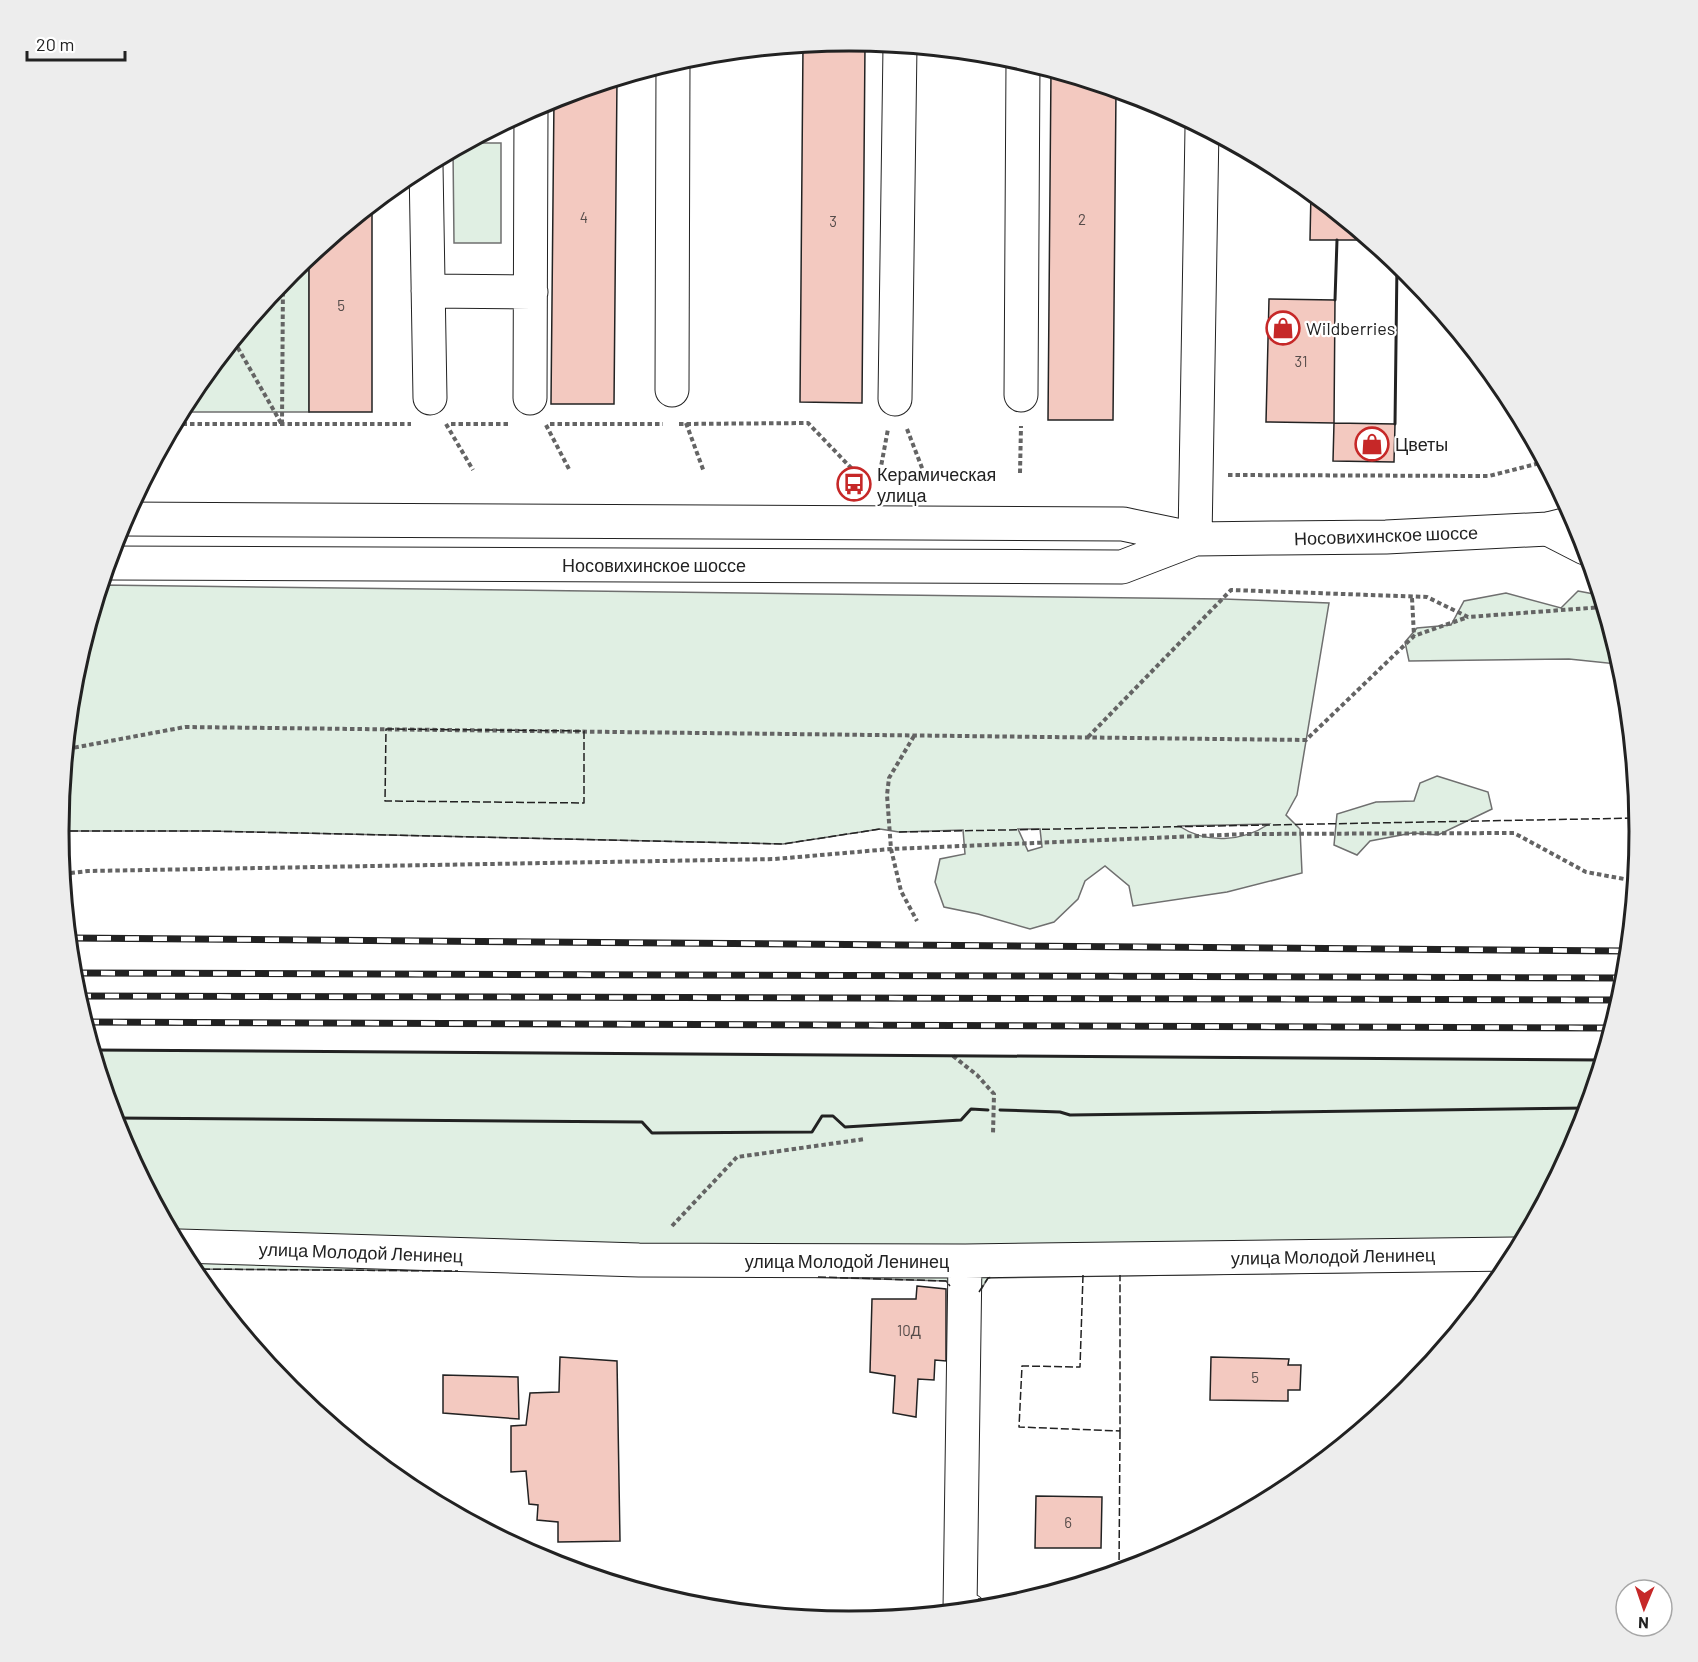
<svg xmlns="http://www.w3.org/2000/svg" width="1698" height="1662" font-family="Barlow,sans-serif">
  <rect width="100%" height="100%" fill="#fff"/>
  <path fill="#e0efe3" stroke="#6f6f6f" stroke-width="1.5" fill-rule="evenodd" d="M468 143H501V243H454L453 150Z
    M309 256V412H181L192 392 290 272Z
    M101 585 1223 599 1329 603 1297 795 1286 815 1300 829 1302 873 1227 892 1133 906 1129 886 1105 866 1085 881 1078 899 1054 922 1030 929 978 914 944 907 935 882 940 859 965 854 963 830 899 832 880 829 783 844 207 831H59L74 676ZM1269 824C1242 842 1206 844 1179 826ZM1018 829H1040L1042 847 1028 851Z
    M1578 591 1599 595 1620 661 1617 664 1569 659 1409 661 1405 642 1417 628 1451 625 1464 601 1506 593 1561 608Z
    M1437 776 1488 792 1492 809 1438 835 1412 833 1370 841 1357 855 1334 845 1337 814 1376 802 1414 801 1420 783Z
    M93 1050 1602 1060 1579 1134 1506 1270 988 1278 979 1293 954 1291 946 1281 631 1272 191 1269 119 1133Z"/>
  <path fill="#f3c9c0" stroke="#222" stroke-width="1.5" d="M803 45H865L862 403 800 402Z
    M1051 70 1116 90 1113 420H1048Z
    M617 79 614 404H551L554 98Z
    M1311 192 1369 240H1310Z
    M372 205V412H309V256Z
    M1269 299 1335 300 1334 423 1266 422Z
    M1334 423 1395 424 1394 462 1333 461Z
    M917 1286 946 1289V1361L935 1360 934 1380 918 1379 916 1417 893 1413 895 1376 870 1372 872 1299H916Z
    M560 1357 617 1361 620 1541 558 1542V1522L537 1520 538 1505 529 1504 526 1471 511 1472V1426L526 1425 530 1393 559 1392Z
    M1211 1357 1289 1359 1288 1365H1301L1300 1390H1288V1401L1210 1400Z
    M443 1375 518 1377 519 1419 443 1413Z
    M1036 1496 1102 1497 1101 1548H1035Z"/>
  <g fill="none" stroke-linecap="round" stroke-linejoin="round">
    <defs>
      <path id="minor" d="M426 165 430 398
        M428 291 531 292
        M672 390 673 62
        M1021 395 1023 62
        M530 398 531 109
        M895 399 900 46
        M1548 529 1585 548
        M179 1246 639 1260 965 1261 1515 1254
        M965 1261 960 1609 969 1610"/>
      <path id="major" d="M124 519 1123 524 1195 539 1278 538 1386 537 1548 529 1576 522
        M1195 539 1202 128
        M108 563 1122 567 1195 539"/>
    </defs>
    <use href="#minor" stroke="#222" stroke-width="35"/>
    <use href="#major" stroke="#222" stroke-width="35"/>
    <path stroke="#646464" stroke-width="4" stroke-dasharray="4.5 3" stroke-linecap="butt" d="M234 341 281 423
      M686 423 704 472
      M175 424H411
      M282 424 283 281
      M446 424 473 470
      M451 424H510
      M550 424H663
      M679 424 808 423 856 473
      M546 425 570 471
      M907 429 924 473
      M880 472 888 429
      M1020 473 1021 426
      M1228 475 1489 476 1544 462
      M1412 598 1414 636
      M914 736 889 778 887 795 891 849 901 891 917 921
      M1088 737 1231 590 1427 597 1468 617 1603 607
      M67 749 185 727 1306 740 1414 636 1468 617
      M63 874 88 871 775 859 891 849 1246 834 1514 833 1586 872 1635 881
      M953 1056 977 1075 994 1094 993 1134
      M672 1226 737 1157 865 1139"/>
    <use href="#minor" stroke="#fff" stroke-width="33"/>
    <use href="#major" stroke="#fff" stroke-width="33"/>
    <defs>
      <path id="rail" d="M69 938 1628 951
        M73 973 1625 978
        M77 996 1620 1000
        M85 1022 1611 1028"/>
    </defs>
    <use href="#rail" stroke="#222" stroke-width="7"/>
    <use href="#rail" stroke="#fff" stroke-width="4.5" stroke-dasharray="14" stroke-linecap="butt"/>
    <path stroke="#222" stroke-width="1.5" stroke-dasharray="8 3" stroke-linecap="butt" d="M386 729 584 731V803L385 801Z
      M59 831H207L783 844 880 829
      M899 832 1638 818
      M191 1269 458 1271
      M1083 1275 1080 1367 1022 1366 1019 1427 1120 1431V1275
      M818 1277 946 1281 950 1286
      M979 1292 988 1278 992 1277
      M1119 1571 1120 1431
      M978 1599 1023 1600"/>
    <path stroke="#222" stroke-width="3" d="M1335 300 1337 240
      M1395 424 1397 263
      M93 1050 1602 1060
      M1000 1110 1060 1112 1070 1115 1587 1108
      M114 1118 642 1122 652 1133 812 1132 822 1116H833L845 1127 961 1120 971 1109 988 1110"/>
  </g>
  <defs>
    <symbol id="shop-ring" viewBox="-11 -11 22 22"><circle r="9.5" fill="#fff" stroke="#c62828" stroke-width="1.5"/><path d="M-5-2.5h2.3a2.7 3.5 0 0 1 5.4 0H5L5.5 6h-11ZM-1.5-2.5h3a1.5 2.3 0 0 0-3 0Z" fill="#c62828"/></symbol>
    <symbol id="bus-ring" viewBox="-11 -11 22 22"><circle r="9.5" fill="#fff" stroke="#c62828" stroke-width="1.5"/><path d="M-5-6H5V4H4V6H2V4H-2V6H-4V4H-5ZM-3.5-4V0h7V-4ZM-3.5 1.2v1.5H-2V1.2ZM2 1.2v1.5H3.5V1.2Z" fill="#c62828"/></symbol>
  </defs>
  <g fill-rule="evenodd">
    <use href="#shop-ring" x="1264" y="309" width="38" height="38"/>
    <use href="#shop-ring" x="1353" y="425" width="38" height="38"/>
    <use href="#bus-ring" x="835" y="465" width="38" height="38"/>
  </g>
  <g text-anchor="middle" dominant-baseline="central" stroke-width="4.5" stroke-linejoin="round" paint-order="stroke">
    <g font-size="15" fill="#564c4a">
      <text x="584" y="217">4</text>
      <text x="1082" y="219">2</text>
      <text x="833" y="221">3</text>
      <text x="341" y="305">5</text>
      <text x="1301" y="361">31</text>
      <text x="909" y="1330">10Д</text>
      <text x="1255" y="1377">5</text>
      <text x="1068" y="1522">6</text>
    </g>
    <g font-size="18" fill="#222" stroke="#fff" text-anchor="start">
      <text x="1306" y="328">Wildberries</text>
      <text x="1395" y="444">Цветы</text>
      <text x="877" y="474">Керамическая<tspan x="877" dy="21">улица</tspan></text>
    </g>
    <g font-size="18" fill="#222" stroke="#fff">
      <text transform="translate(1386 535) rotate(-2)">Носовихинское шоссе</text>
      <text x="654" y="565">Носовихинское шоссе</text>
      <text transform="translate(361 1252) rotate(2)">улица Молодой Ленинец</text>
      <text transform="translate(1333 1256) rotate(-1)">улица Молодой Ленинец</text>
      <text x="847" y="1261">улица Молодой Ленинец</text>
    </g>
  </g>
  <path d="M0 0H1698V1662H0ZM69 831a780 780 0 1 1 1560 0a780 780 0 1 1-1560 0Z" fill="#ededed" fill-rule="evenodd"/>
  <path fill="none" stroke="#222" stroke-width="3" d="M69 831a780 780 0 1 1 1560 0a780 780 0 1 1-1560 0Z"/>
  <g transform="translate(1644 1608) rotate(182)"><circle r="28" fill="#ffffff" stroke="#a7a7a7" stroke-width="1.5"/>
  <path d="M0-4.5L10 22L0 15L-10 22Z" fill="#c62828"/>
  <text y="-9" font-size="16" font-weight="bold" text-anchor="middle" fill="#222222">N</text>
  </g>
  <path d="M27 51v9h98v-9" fill="none" stroke="#222222" stroke-width="3"/>
  <text x="36" y="51" font-size="18" fill="#222222" stroke="#ffffff" stroke-width="4.5" paint-order="stroke">20 m</text>
</svg>
